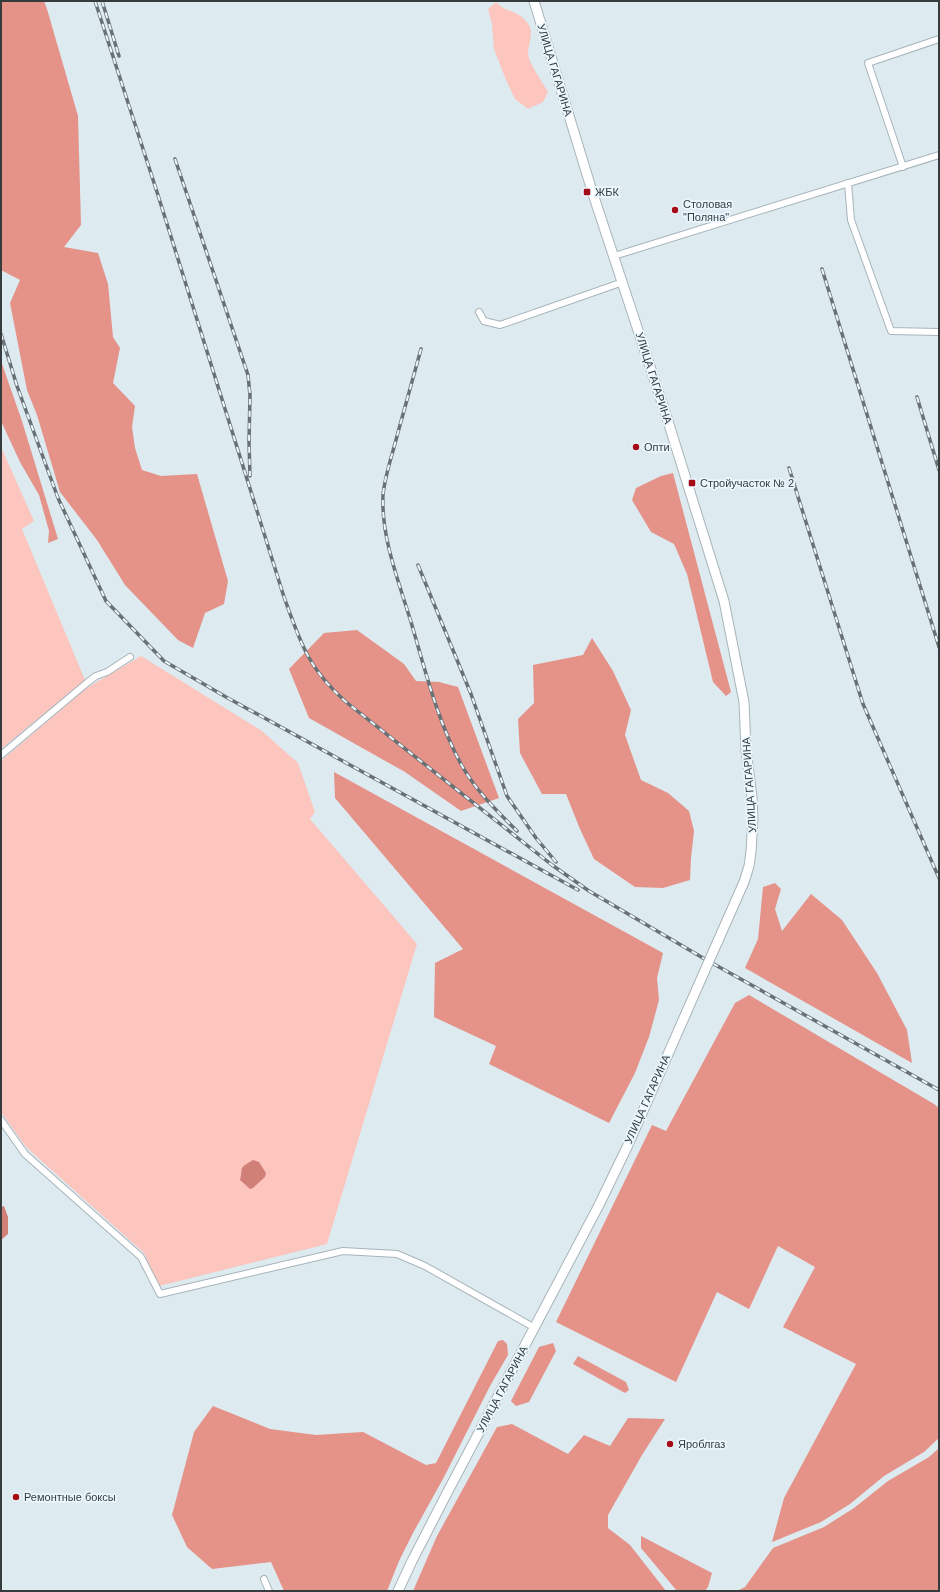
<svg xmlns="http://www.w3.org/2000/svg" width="940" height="1592" font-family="Helvetica,sans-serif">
  <rect width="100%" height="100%" fill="#ddeaf0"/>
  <path fill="#fcc6bf" d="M496 2C506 13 515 9 526 21 536 32 528 42 528 54 528 61 544 85 548 92L543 102 528 109 515 99 506 80 494 49 492 24 488 9Z
    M1 447 34 521 22 529 85 680 1 749Z
    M141 656 262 731 298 763 315 812 310 819 417 944 327 1244 159 1286 144 1253 26 1147 1 1112V761L85 689Z"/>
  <path fill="#e59289" d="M1 1H44L47 9 78 116 81 225 64 247 98 253 108 284 113 337 120 348 113 383 135 406 132 427 135 448 142 470 161 476 197 474 228 581 224 604 205 613 193 648 178 640 125 585 97 540 60 492 37 415 27 390 10 303 20 280 1 270Z
    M1 361 22 421 58 539 48 543 49 531 39 495 20 462 1 421Z
    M673 473 731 692 726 696 713 682 687 574 674 544 651 532 632 500 636 488 661 476Z
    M357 630 404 664 416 681 439 682 458 687 499 798 461 811 405 772 309 718 289 669 324 633Z
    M592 638 613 671 631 710 625 735 641 780 668 793 689 811 694 831 691 858 690 880 663 888 635 887 594 859 580 829 566 794H542L520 753 518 719 534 703 533 665 583 655Z
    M334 772 663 953 657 978 659 1000 649 1037 635 1073 609 1123 489 1064 496 1046 434 1017 435 963 463 949 335 798Z
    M775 883 781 889 775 909 782 931 811 894 842 920 877 973 907 1030 912 1063 745 968 758 939 763 887Z
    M749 995 934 1104 939 1108V1438L924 1452 884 1476 850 1504 821 1522 772 1542 784 1498 856 1364 783 1327 815 1267 778 1246 749 1309 717 1292 676 1382 556 1322 652 1125 666 1131 735 1003Z
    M503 1340 507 1344 508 1355 490 1386 444 1477 413 1533 399 1561 387 1591H284L271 1562 212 1569 187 1547 172 1515 194 1432 213 1406 270 1429 316 1435 363 1432 426 1465 436 1463 495 1347 498 1341Z
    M553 1343 556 1351 529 1402 516 1406 511 1401 539 1347Z
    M578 1356 626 1382 629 1390 625 1393 573 1364Z
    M628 1418 665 1419 642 1455 608 1515V1528L630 1545 666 1591H413L437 1536 497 1427 512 1424 568 1454 584 1435 610 1446Z
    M939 1448V1591H737L745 1587 773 1548 824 1527 854 1508 888 1481 929 1457Z
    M641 1536 712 1573 708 1587 705 1591H677L641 1548Z"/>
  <path fill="#d18078" d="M253 1160 259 1162 266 1173 265 1177 253 1188 250 1189 240 1180C244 1165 237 1170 253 1160Z
    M4 1206 8 1217V1234L1 1240V1207Z"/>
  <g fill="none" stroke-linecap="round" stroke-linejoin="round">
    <defs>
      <path id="street" d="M903 167 868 63 939 39
        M848 183 851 220 891 331 939 332
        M614 256 939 155
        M479 312 484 321 500 325 623 282
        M1 755 88 682 96 676 107 672 130 657
        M1 1120 25 1154 141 1257 160 1294 343 1251 397 1254 425 1266 535 1328
        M264 1579 269 1591"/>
      <path id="secondary" d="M534 1 592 191 667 418 724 601 744 702 746 750 752 797 753 818 751 852 749 866 744 882 717 943
        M398 1591 412 1561 447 1493 599 1205 628 1145 698 986"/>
    </defs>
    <use href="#street" stroke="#a8b4ba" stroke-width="8"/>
    <use href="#secondary" stroke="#a8b4ba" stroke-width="11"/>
    <use href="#street" stroke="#fff" stroke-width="6"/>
    <use href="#secondary" stroke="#fff" stroke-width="9"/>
    <defs>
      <path id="rail" d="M95 1 157 192 284 597C301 644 308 668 346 702L552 865 589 891 703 958 939 1090
        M102 1 119 56
        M175 159 248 375 250 395 249 442 250 476
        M822 269 939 647
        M1 334 17 386 58 498 106 601 164 661 226 697 578 890
        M421 349C413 378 405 407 397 436 392 456 385 475 383 495 381 538 399 582 411 622 425 669 437 720 461 764 475 790 497 811 517 831
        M917 397 939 470
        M789 468 863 704 939 878
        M418 565 471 694 507 796 536 838 556 862"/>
    </defs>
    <use href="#rail" stroke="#697175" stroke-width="3.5"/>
    <use href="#rail" stroke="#eaf7fe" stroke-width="2" stroke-dasharray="6" stroke-linecap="butt"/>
    <defs>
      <path id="secondary-bridge" d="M698 986 717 943"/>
    </defs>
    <use href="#secondary-bridge" stroke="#a8b4ba" stroke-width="11" stroke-linecap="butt"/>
    <use href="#secondary-bridge" stroke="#fff" stroke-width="9"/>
  </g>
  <g fill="#a40b17" stroke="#eaf7fe" stroke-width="1.5">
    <rect x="583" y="188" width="8" height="8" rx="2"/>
    <circle cx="675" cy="210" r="4"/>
    <circle cx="636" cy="447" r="4"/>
    <rect x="688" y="479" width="8" height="8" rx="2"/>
    <circle cx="670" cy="1444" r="4"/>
    <circle cx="16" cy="1497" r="4"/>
  </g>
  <g text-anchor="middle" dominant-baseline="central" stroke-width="3.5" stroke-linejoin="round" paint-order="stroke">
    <g font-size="11" fill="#363b3e" stroke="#eaf7fe">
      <text transform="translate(555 70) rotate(73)">УЛИЦА ГАГАРИНА</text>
      <text transform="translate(654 378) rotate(72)">УЛИЦА ГАГАРИНА</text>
      <text transform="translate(749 785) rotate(-94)">УЛИЦА ГАГАРИНА</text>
      <text transform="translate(647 1099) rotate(-66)">УЛИЦА ГАГАРИНА</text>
      <text transform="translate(502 1389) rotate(-62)">УЛИЦА ГАГАРИНА</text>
    </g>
    <g font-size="11" fill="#363b3e" stroke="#eaf7fe" text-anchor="start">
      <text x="595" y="192">ЖБК</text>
      <text x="683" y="204">Столовая<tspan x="683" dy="13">"Поляна"</tspan></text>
      <text x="644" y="447">Опти</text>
      <text x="700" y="483">Стройучасток № 2</text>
      <text x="678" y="1444">Яроблгаз</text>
      <text x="24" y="1497">Ремонтные боксы</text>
    </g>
  </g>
  <rect width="940" height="1592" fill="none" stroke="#363b3e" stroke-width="4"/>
</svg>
